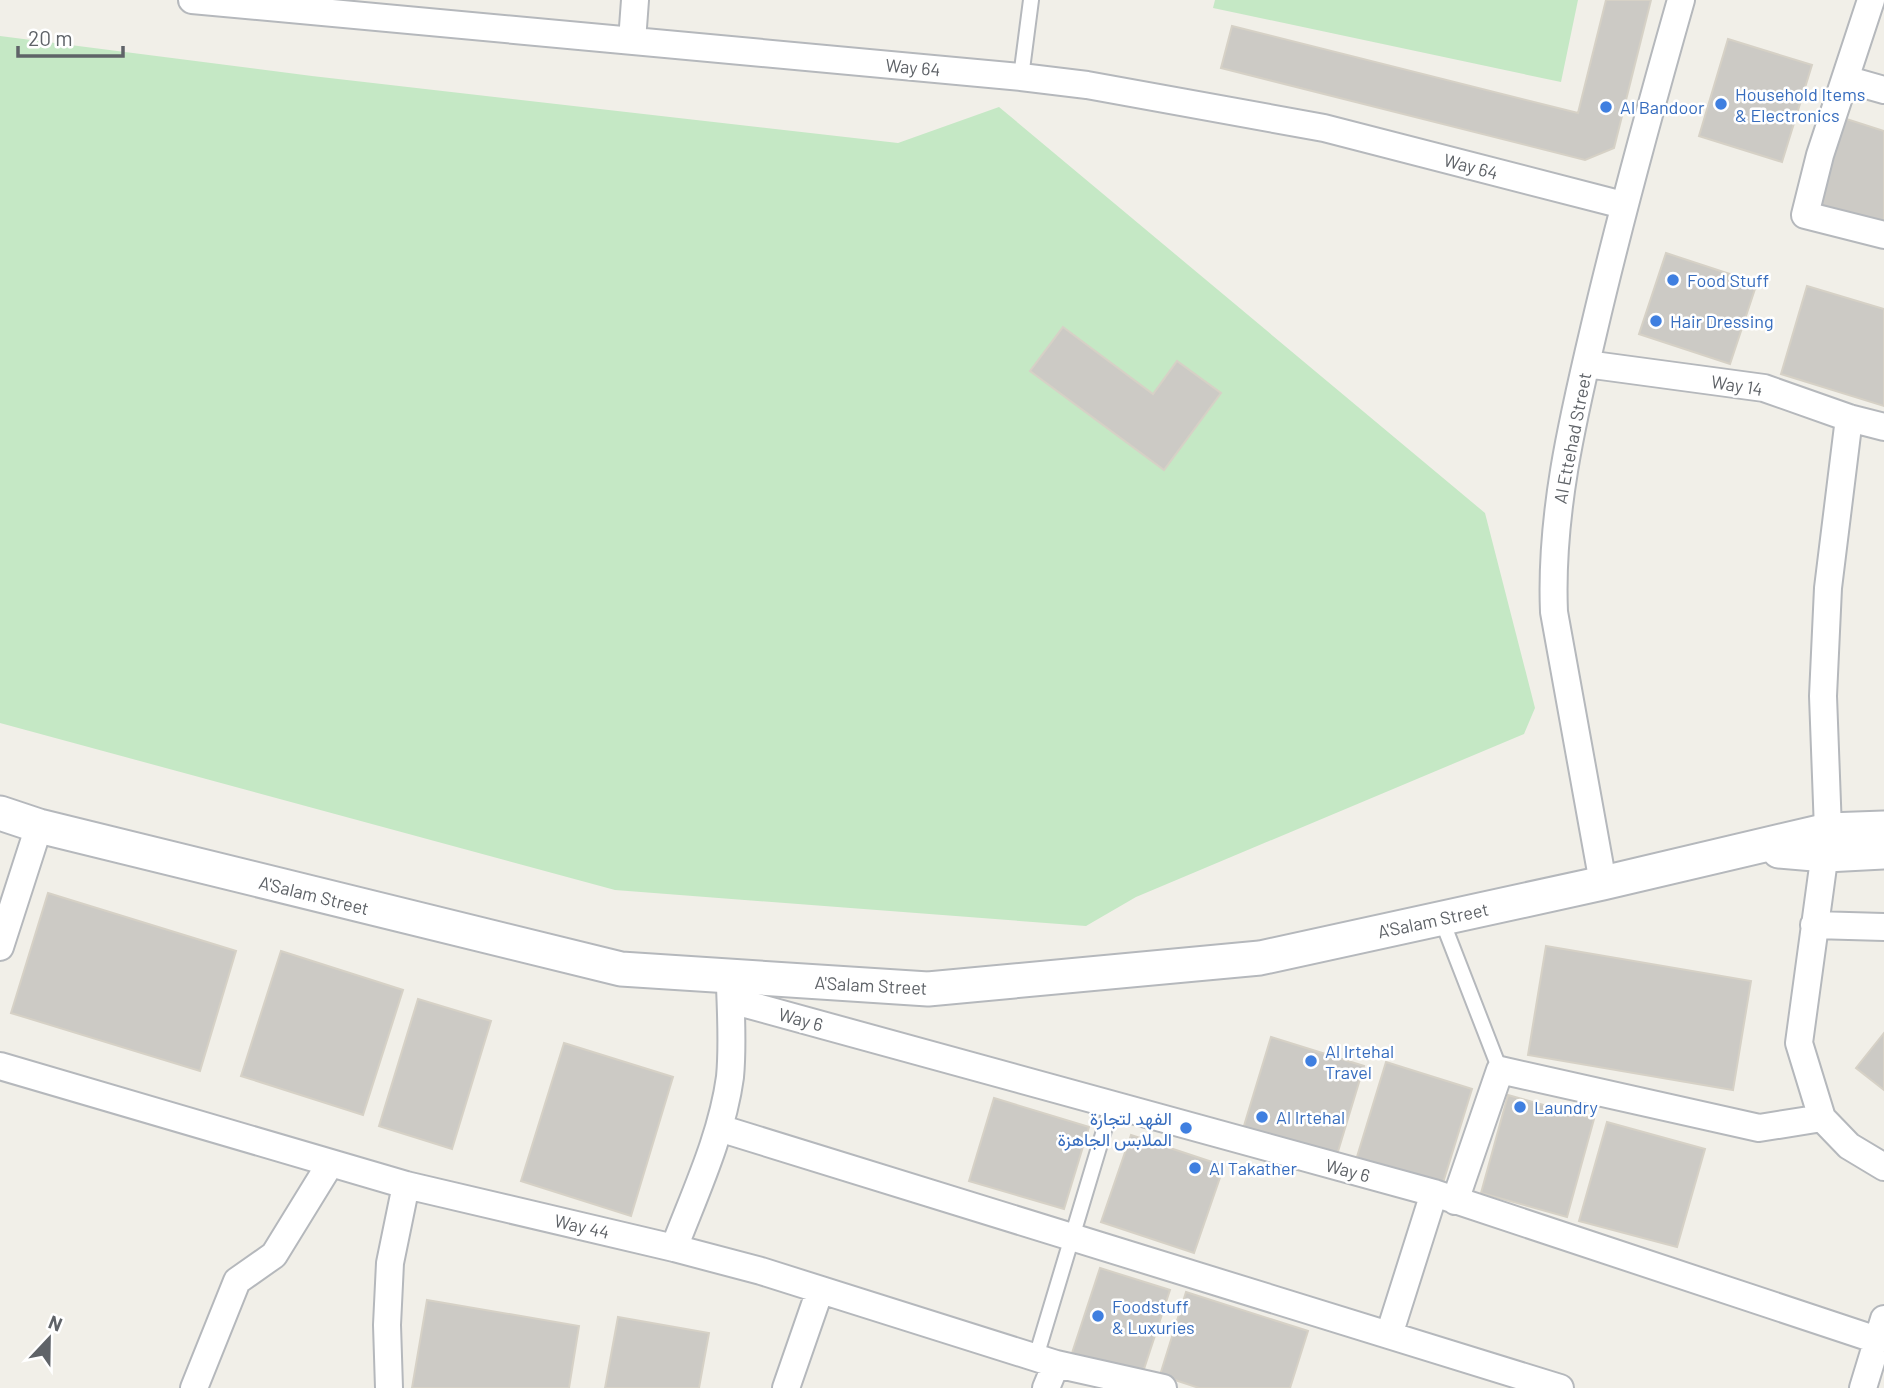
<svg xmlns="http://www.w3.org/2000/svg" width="1884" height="1388" font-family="Barlow,Vazirmatn,sans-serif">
  <rect width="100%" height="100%" fill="#f1efe8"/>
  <path fill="#c5e8c5" d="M1215 0H1578L1561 82 1213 8Z
    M0 36 312 76 898 143 999 107 1485 513 1535 708 1524 734 1136 897 1086 926 615 890 0 723Z"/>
  <path fill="#cccac5" stroke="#d6d1c6" stroke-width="2" d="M1606 0H1651L1614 148 1585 160 1221 68 1232 26 1578 113Z
    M1728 39 1812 65 1782 162 1699 136Z
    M1834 115 1884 131V239L1803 213Z
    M1666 253 1757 283 1730 364 1639 334Z
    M1807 286 1884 309V406L1781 374Z
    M1063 327 1153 394 1177 361 1221 393 1164 470 1030 371Z
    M48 893 236 951 200 1071 11 1013Z
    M1546 946 1751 981 1733 1090 1528 1055Z
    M281 951 403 990 363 1115 241 1076Z
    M418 999 491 1021 452 1149 379 1126Z
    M1884 1033V1090L1856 1068Z
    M1271 1037 1364 1066 1336 1158 1243 1129Z
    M564 1043 673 1077 631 1216 521 1181Z
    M1386 1062 1472 1089 1442 1186 1356 1160Z
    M1508 1095 1594 1119 1567 1217 1481 1193Z
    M994 1098 1089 1127 1064 1209 969 1181Z
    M1607 1122 1705 1149 1677 1247 1579 1221Z
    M1131 1135 1224 1166 1194 1253 1101 1222Z
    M1100 1268 1170 1290 1142 1375 1072 1353Z
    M1186 1292 1308 1331 1290 1388H1199L1160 1375Z
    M427 1300 579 1326 569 1388H412Z
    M618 1317 709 1333 699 1388H605Z"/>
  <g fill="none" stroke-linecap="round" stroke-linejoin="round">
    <defs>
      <path id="service" d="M1021 77 1031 0
        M1441 918 1500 1070
        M1036 1357 1112 1104"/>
      <path id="minor" d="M192 0 1021 77 1087 85 1324 128 1623 205
        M1871 0 1820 155 1805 215 1884 235
        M632 41 635 0
        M1845 79 1884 90
        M1586 364 1764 388 1849 418 1884 427
        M1603 883 1554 612C1550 516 1572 422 1594 329 1620 218 1650 109 1681 0
        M1814 925 1884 927
        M0 947 39 826
        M731 1000 1434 1193 1877 1340
        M0 1066 406 1185 674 1248 761 1271 1056 1364 1163 1388
        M1822 1118 1799 1043 1828 830 1823 696 1828 588 1849 418
        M719 1128 1560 1388
        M1455 1201 1500 1070 1759 1128 1822 1118 1849 1146 1884 1167
        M674 1248C695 1193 722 1136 730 1077 733 1046 731 1017 730 985
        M1389 1335 1434 1193
        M194 1388 237 1281 274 1255 330 1164
        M389 1388 387 1325 390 1263 406 1185
        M786 1388 820 1290
        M1046 1388 1056 1364
        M1863 1388 1884 1319"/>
      <path id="tertiary" d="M0 813 39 826 621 969 928 989 1260 958 1603 883 1828 830 1884 828
        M1779 851 1826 855 1884 852"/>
    </defs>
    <use href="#service" stroke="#b5b8bc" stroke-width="18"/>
    <use href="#minor" stroke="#b5b8bc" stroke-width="30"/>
    <use href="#tertiary" stroke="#b5b8bc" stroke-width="37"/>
    <use href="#service" stroke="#fff" stroke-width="14"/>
    <use href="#minor" stroke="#fff" stroke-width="26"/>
    <use href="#tertiary" stroke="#fff" stroke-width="33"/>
  </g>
  <g fill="#3f7fe0" stroke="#fff" stroke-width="2.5">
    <circle cx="1721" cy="104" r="7"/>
    <circle cx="1606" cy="107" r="7"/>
    <circle cx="1673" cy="280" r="7"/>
    <circle cx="1656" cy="321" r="7"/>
    <circle cx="1311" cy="1061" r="7"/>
    <circle cx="1520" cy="1107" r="7"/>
    <circle cx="1262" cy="1117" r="7"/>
    <circle cx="1186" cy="1128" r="7"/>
    <circle cx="1195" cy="1168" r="7"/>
    <circle cx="1098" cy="1316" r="7"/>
  </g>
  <g text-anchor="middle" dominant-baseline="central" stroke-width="5" stroke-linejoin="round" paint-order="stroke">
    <g font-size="18" fill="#5f6368" stroke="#fff">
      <text transform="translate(913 67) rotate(5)">Way 64</text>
      <text transform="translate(1471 166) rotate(15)">Way 64</text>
      <text transform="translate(1737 385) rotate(9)">Way 14</text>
      <text transform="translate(1572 438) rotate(-79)">Al Ettehad Street</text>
      <text transform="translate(314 895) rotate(14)">A'Salam Street</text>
      <text transform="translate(1433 920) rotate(-12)">A'Salam Street</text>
      <text transform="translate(871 985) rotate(3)">A'Salam Street</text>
      <text transform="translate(801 1019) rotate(15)">Way 6</text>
      <text transform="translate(1348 1170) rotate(15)">Way 6</text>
      <text transform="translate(582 1226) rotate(13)">Way 44</text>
    </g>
    <g font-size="18" fill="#366cbe" stroke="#fff" text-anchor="start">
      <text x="1735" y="94">Household Items<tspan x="1735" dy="21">&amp; Electronics</tspan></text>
      <text x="1620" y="107">Al Bandoor</text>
      <text x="1687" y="280">Food Stuff</text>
      <text x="1670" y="321">Hair Dressing</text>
      <text x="1325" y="1051">Al Irtehal<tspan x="1325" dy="21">Travel</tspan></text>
      <text x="1534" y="1107">Laundry</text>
      <text x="1276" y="1117">Al Irtehal</text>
      <text x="1172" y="1118" text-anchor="end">الفهد لتجارة<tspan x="1172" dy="21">الملابس الجاهزة</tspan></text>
      <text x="1209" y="1168">Al Takather</text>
      <text x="1112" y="1306">Foodstuff<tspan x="1112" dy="21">&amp; Luxuries</tspan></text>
    </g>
  </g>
  <g transform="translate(49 1339) rotate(22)" stroke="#ffffff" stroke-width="5" paint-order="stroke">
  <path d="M0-5L12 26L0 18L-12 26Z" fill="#5f6368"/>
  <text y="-10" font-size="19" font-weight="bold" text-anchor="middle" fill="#5f6368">N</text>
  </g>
  <path d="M18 46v10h105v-10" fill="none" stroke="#5f6368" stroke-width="3.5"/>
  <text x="28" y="46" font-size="21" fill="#5f6368" stroke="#ffffff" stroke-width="5" paint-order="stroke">20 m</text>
</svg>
